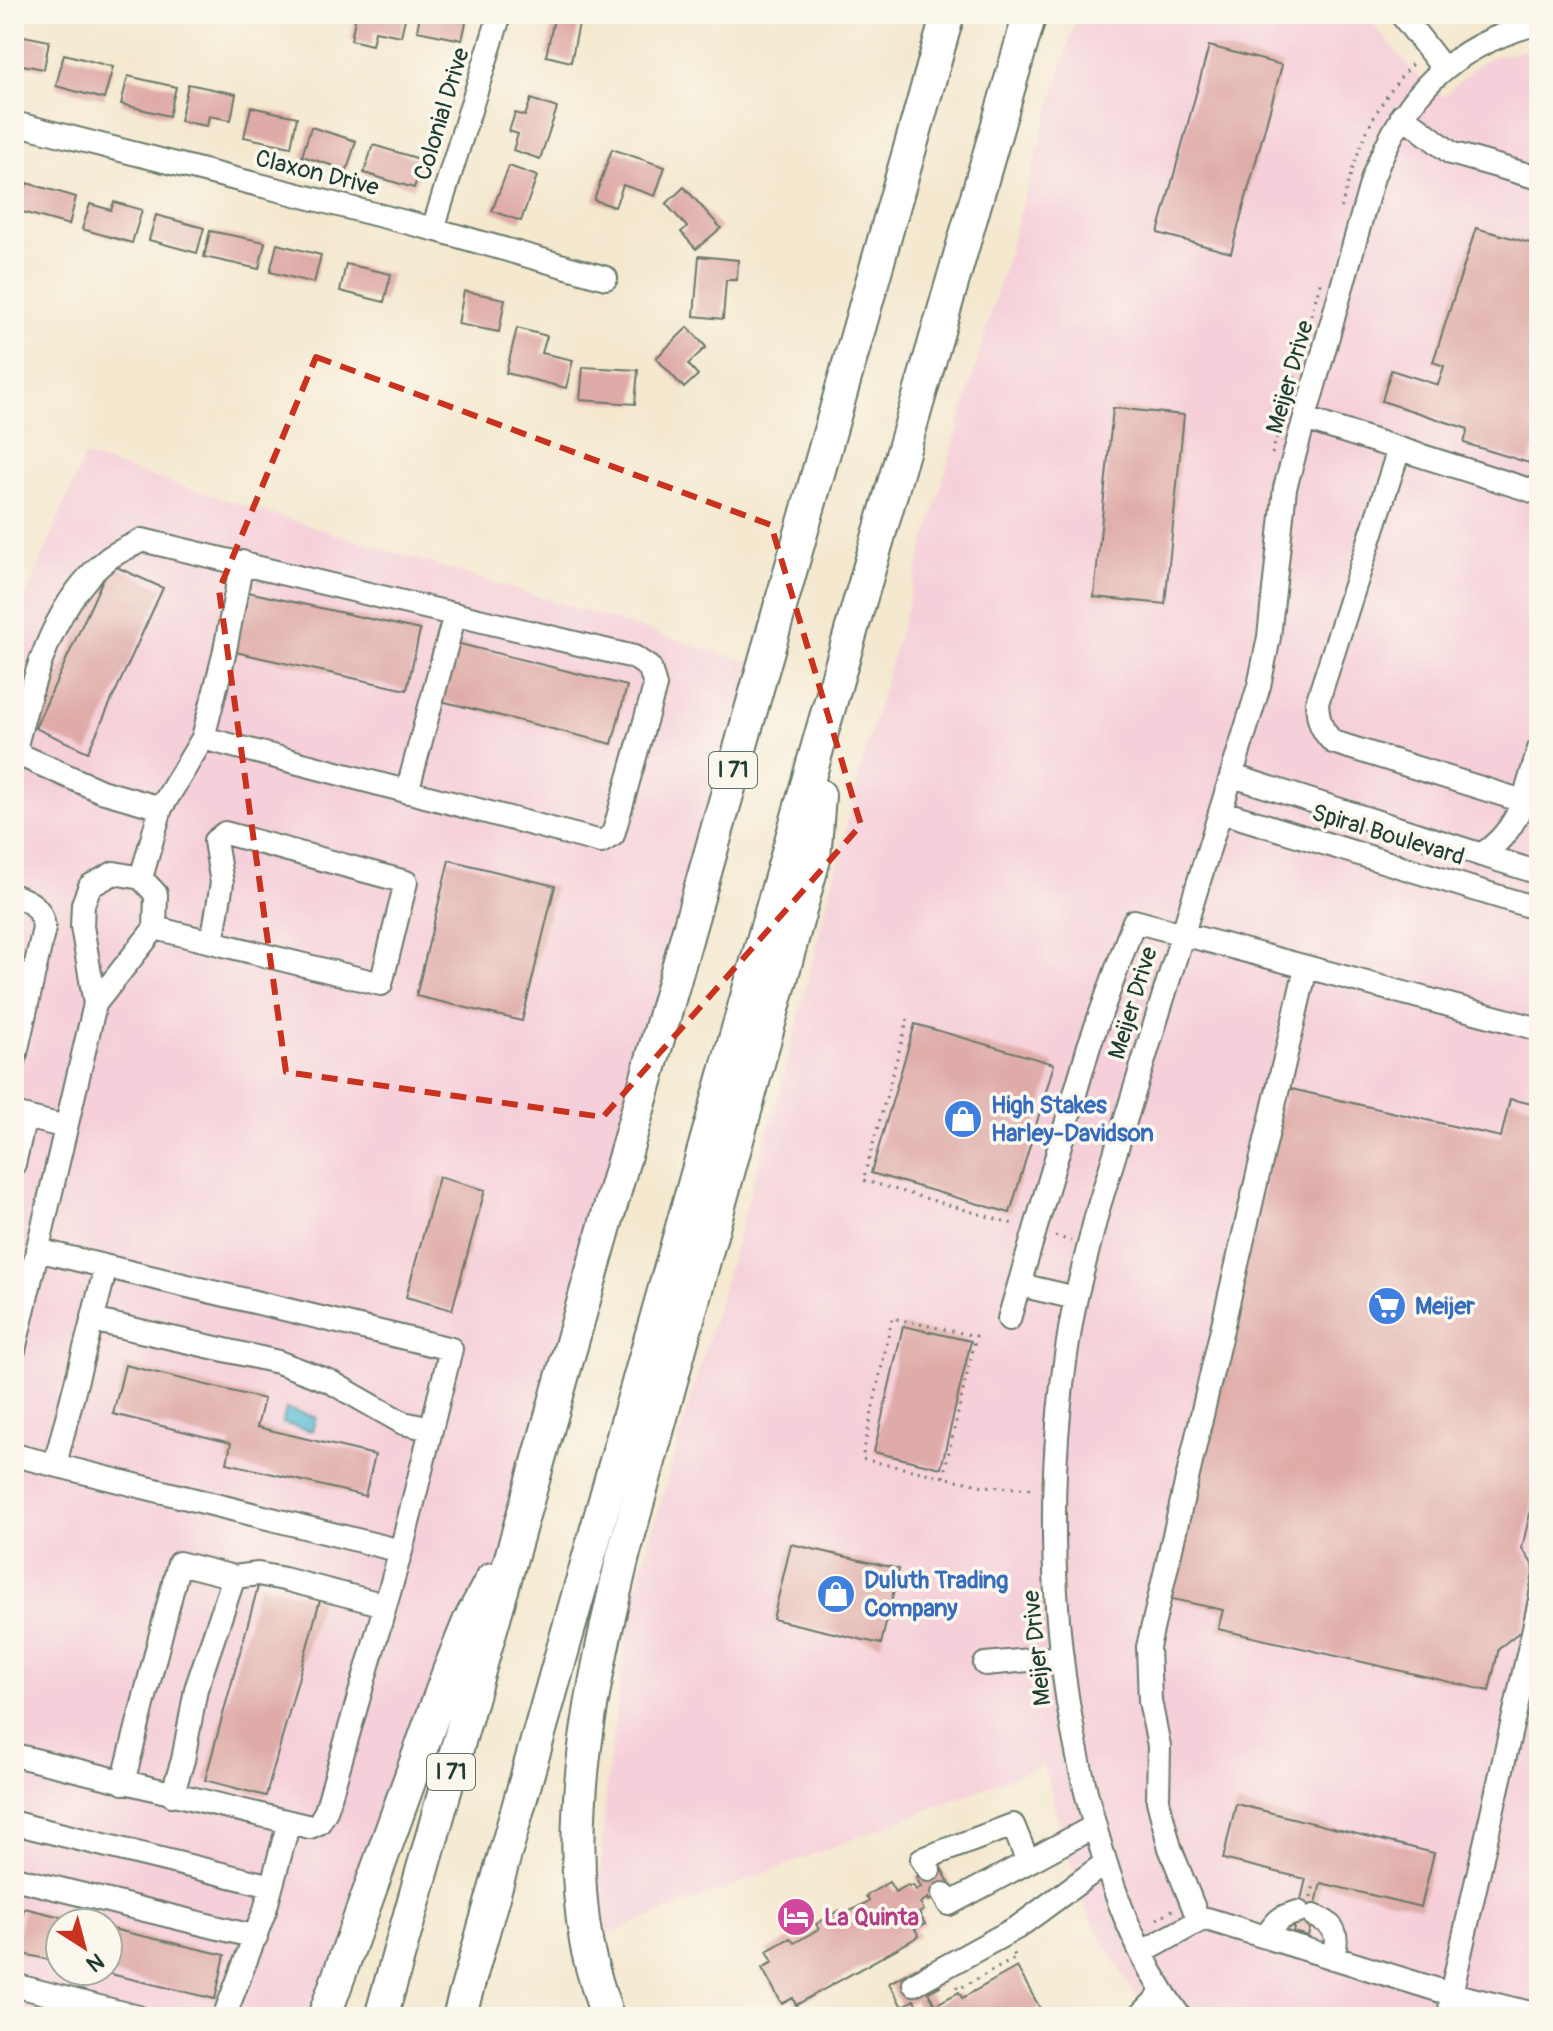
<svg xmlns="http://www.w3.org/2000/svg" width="1553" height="2031" font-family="Pangolin,sans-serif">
  <rect width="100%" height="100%" fill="#fbf7ec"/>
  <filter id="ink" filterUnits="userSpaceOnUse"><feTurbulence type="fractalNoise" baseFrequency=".0125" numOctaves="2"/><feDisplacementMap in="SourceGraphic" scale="16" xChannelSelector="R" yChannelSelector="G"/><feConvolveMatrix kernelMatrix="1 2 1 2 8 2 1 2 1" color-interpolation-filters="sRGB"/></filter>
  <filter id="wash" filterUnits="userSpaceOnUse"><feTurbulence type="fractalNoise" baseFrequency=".006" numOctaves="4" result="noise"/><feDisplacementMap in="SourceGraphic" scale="32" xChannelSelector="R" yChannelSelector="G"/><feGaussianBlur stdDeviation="1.8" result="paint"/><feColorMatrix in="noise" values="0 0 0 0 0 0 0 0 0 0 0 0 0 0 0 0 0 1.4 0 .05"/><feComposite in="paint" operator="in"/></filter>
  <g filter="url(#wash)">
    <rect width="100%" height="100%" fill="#f4e8cf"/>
    <path fill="#f5cfd9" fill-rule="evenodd" d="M1077 14H1364L1414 72 1443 97 1477 66 1493 56 1539 49V2017H1153L1132 1991 1086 1911 1069 1860 1043 1765 603 1936 598 1902 607 1781 629 1612 778 1097 867 745Z
      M84 456 762 666 521 1527 324 2017H14V627ZM60 1923H108V1971H60Z"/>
    <path fill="#57bad5" stroke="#3b7c84" stroke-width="2" d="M286 1409 316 1417 312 1431 282 1423Z"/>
    <g id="blocks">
      <path fill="#dfaba8" d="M356 14H406L401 36 375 31 372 45 351 40Z
        M420 14H468L462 40 417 31Z
        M555 14H581L571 62 546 56Z
        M14 34 49 41 44 69 22 65 19 73 14 72Z
        M1209 46 1282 65 1231 253 1158 233Z
        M64 54 113 67 104 99 56 86Z
        M128 76 176 87 169 116 121 104Z
        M188 84 236 94 231 120 209 116 207 126 180 121Z
        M531 99 557 108 540 159 513 150 518 134 509 131 515 113 525 116Z
        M251 107 297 117 291 147 244 137Z
        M311 127 356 141 347 170 302 156Z
        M373 145 423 160 414 188 364 173Z
        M612 149 665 167 655 196 623 185 615 207 594 200Z
        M509 166 537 176 521 221 492 211Z
        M27 183 76 197 69 225 19 211Z
        M684 187 721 228 696 249 681 232 687 227 666 204Z
        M114 202 142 210 132 243 82 229 90 204 111 210Z
        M156 215 204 228 197 253 149 240Z
        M1476 228 1537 245 1539 240V451L1533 449 1529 463 1464 443 1468 429 1382 401 1391 370 1438 385 1444 366 1433 362Z
        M210 231 265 242 259 269 204 257Z
        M277 244 321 255 314 283 270 272Z
        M699 256 738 260 737 280H726L723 319 694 316Z
        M346 264 391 274 384 302 340 291Z
        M464 291 505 299 499 332 458 324Z
        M688 327 706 347 688 364 698 375 684 388 656 358Z
        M517 328 547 336 542 353 573 360 566 388 506 373Z
        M583 367 638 370 635 404 580 400Z
        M1113 408 1184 415 1165 604 1094 597Z
        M110 564 163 588 88 752 35 728Z
        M248 592 420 630 407 690 235 652Z
        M456 643 627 686 612 744 441 701Z
        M449 860 555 886 522 1021 416 996Z
        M915 1024 1054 1064 1010 1213 871 1173Z
        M1287 1088 1501 1137 1510 1099 1537 1105 1532 1127 1539 1129V1474L1522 1548 1534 1567 1522 1630 1499 1648 1489 1691 1218 1629 1223 1610 1168 1598Z
        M439 1177 485 1190 452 1310 406 1297Z
        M903 1326 971 1341 941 1468 874 1452Z
        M125 1365 264 1399 257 1427 375 1455 365 1496 227 1463 231 1443 113 1414Z
        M791 1544 899 1569 881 1644 773 1619Z
        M259 1583 320 1600 266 1796 205 1780Z
        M1236 1804 1434 1853 1421 1907 1321 1883 1308 1936 1293 1932 1306 1879 1223 1859Z
        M939 1864 952 1888 929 1901 928 1898 920 1903 924 1910 919 1913 925 1924 915 1929 919 1936 796 2005 793 1998 782 2004 762 1968 773 1962 767 1951 790 1938 794 1943 819 1929 816 1924 840 1910 843 1915 869 1901 866 1896 889 1882 895 1892 908 1885 909 1887 913 1885 916 1890 921 1887 916 1877Z
        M24 1908 82 1922 60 1923V1962L14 1952Z
        M108 1928 225 1955 215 1999 102 1972 108 1971Z
        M927 1962 940 1986 928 1992 935 2005 959 1992 962 1998 1017 1967 1040 2008 1024 2017H914L921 2013 914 2000 902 2007 889 1983Z"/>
    </g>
  </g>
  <g filter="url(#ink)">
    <use href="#blocks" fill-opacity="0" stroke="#6a796a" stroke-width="2"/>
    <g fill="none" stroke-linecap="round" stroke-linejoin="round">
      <defs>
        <path id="minor" d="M1401 14 1443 68
          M1402 115 1451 153 1539 178
          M14 123 433 229 606 278
          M433 229 500 14
          M1305 419 1539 493
          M1399 449 1317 703C1318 720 1321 730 1333 742L1539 806
          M203 738 224 655 242 562
          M1233 776 1539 873
          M407 792 455 614
          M1222 812 1539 909
          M1481 855C1522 828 1525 793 1539 749
          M141 878 161 808 101 791 20 755 16 745C34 679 52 602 109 558 119 551 132 546 142 540L634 657 650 668 655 686 613 835 601 842 203 738 161 808
          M14 896C32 901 42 909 44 928L14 1062
          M155 928 381 984 406 882 225 833 215 841 222 883 212 942
          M1306 968 1148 1647 1150 1701 1159 1746 1158 1801 1170 1848 1199 1921 1207 1919 1451 1994 1539 2015
          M14 1114 66 1127
          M14 1164 25 1117
          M1020 1285 1076 1298
          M1009 1319 1089 1046 1134 921 1539 1029
          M92 1320 278 1362 329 1381 403 1423 431 1429
          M14 1350 95 1004 82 926 83 904 90 886 114 873 141 878 156 894 155 928 95 1004
          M14 1455 401 1551
          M55 1464 106 1267
          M985 1664 1062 1657
          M14 1755 310 1827 319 1823 326 1811 401 1551 451 1349 37 1250
          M123 1783 179 1563 234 1577 258 1574 284 1579 385 1605
          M172 1795 183 1760 196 1689 234 1577
          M14 1823 271 1886
          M929 1870 922 1859 1013 1825 1028 1862 1095 1826
          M14 1878 256 1937
          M943 1894 949 1904 1028 1862
          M1314 1916C1336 1924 1340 1936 1332 1958
          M1266 1937C1275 1922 1280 1916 1298 1912
          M1141 1953 1199 1921
          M914 1984 1018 1927 1104 1864
          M14 1985 138 2017
          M224 2017 265 1910 289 1822
          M1139 2017 1163 1993
          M1180 2017C1136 1957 1112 1890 1093 1819 1047 1651 1042 1468 1076 1297 1083 1268 1091 1238 1098 1209L1259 686 1269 637 1285 488 1373 177C1405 93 1451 46 1539 23
          M1450 2017 1451 1994 1539 1606"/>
        <path id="highway" d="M324 2017 449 1671 469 1622 492 1579
          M381 2017 948 14
          M459 2017 823 728 1030 14
          M607 2017C600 1992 590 1966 586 1941 564 1811 593 1682 623 1556L814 859 819 795"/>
      </defs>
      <use href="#minor" stroke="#6a796a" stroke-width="26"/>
      <use href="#highway" stroke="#6a796a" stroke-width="36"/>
      <path stroke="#6a796a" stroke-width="3" stroke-dasharray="2 6" stroke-linecap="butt" d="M1373 14 1383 26
        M1341 208C1358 147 1370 111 1413 63
        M1272 454 1321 280
        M908 1019 863 1180 1017 1225
        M1055 1236 1071 1241
        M943 1477 976 1336 892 1318 862 1459 984 1486 1035 1489
        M1311 1897 1315 1881
        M1157 1919 1174 1909
        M957 1986 958 1989 1016 1958 1013 1952"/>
      <use href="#minor" stroke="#fff" stroke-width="22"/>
      <use href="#highway" stroke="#fff" stroke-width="32"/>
    </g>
  </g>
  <path fill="none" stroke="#c8321e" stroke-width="6" stroke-dasharray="16 10" stroke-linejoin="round" d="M316 357 771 525 861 825 603 1117 286 1072 219 590Z"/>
  <defs>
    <symbol id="shop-disc" viewBox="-11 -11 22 22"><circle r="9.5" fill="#3f7fe0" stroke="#fbf7ec"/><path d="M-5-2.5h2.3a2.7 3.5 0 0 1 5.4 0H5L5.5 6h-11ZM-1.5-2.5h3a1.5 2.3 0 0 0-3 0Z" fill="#fff"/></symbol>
    <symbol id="supermarket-disc" viewBox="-11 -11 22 22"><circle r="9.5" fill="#3f7fe0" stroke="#fbf7ec"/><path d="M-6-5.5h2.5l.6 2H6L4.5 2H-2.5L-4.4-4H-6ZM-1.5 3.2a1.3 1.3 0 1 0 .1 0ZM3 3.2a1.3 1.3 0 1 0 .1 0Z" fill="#fff"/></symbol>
    <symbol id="hotel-disc" viewBox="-11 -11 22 22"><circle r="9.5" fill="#d1479c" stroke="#fbf7ec"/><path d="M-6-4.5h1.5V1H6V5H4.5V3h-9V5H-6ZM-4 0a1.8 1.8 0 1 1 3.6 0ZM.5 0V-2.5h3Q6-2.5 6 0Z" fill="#fff"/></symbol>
  </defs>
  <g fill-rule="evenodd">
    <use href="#shop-disc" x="941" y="1097" width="44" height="44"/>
    <use href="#supermarket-disc" x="1365" y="1284" width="44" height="44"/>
    <use href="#shop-disc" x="814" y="1572" width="44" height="44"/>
    <use href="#hotel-disc" x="774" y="1895" width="44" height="44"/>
  </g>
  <g text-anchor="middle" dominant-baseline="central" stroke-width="7" stroke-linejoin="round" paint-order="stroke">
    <g fill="#fbf7ec" stroke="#61756b" stroke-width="2">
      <rect x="709" y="752" width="48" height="36" rx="6"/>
      <rect x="427" y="1754" width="48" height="36" rx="6"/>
    </g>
    <g font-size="22" font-weight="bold" fill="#1f3d34">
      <text x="733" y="770">I 71</text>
      <text x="451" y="1772">I 71</text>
    </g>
    <g font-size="24" fill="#1f3d34" stroke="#fbf7ec">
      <text transform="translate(442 114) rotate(-73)">Colonial Drive</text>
      <text transform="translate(317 173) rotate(14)">Claxon Drive</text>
      <text transform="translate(1290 377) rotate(-74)">Meijer Drive</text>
      <text transform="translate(1388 835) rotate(17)">Spiral Boulevard</text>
      <text transform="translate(1133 1003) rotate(-73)">Meijer Drive</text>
      <text transform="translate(1037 1648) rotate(-96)">Meijer Drive</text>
    </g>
    <g font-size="24" font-weight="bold" fill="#366cbe" stroke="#fbf7ec" text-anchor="start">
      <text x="991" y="1105">High Stakes<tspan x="991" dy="28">Harley-Davidson</tspan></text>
      <text x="1415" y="1306">Meijer</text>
      <text x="864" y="1580">Duluth Trading<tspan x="864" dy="28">Company</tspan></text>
    </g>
    <g font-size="24" font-weight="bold" fill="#b23c85" stroke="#fbf7ec" text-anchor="start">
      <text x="824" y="1917">La Quinta</text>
    </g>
  </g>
  <rect width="1553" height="2031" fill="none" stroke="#fbf7ec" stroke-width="48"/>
  <g transform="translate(84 1947) rotate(144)"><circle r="38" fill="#fbf7ec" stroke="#a3ada2" stroke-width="2"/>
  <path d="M0-6L14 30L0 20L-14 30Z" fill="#c8321e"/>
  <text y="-12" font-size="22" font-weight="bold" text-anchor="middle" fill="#1f3d34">N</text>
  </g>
</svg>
